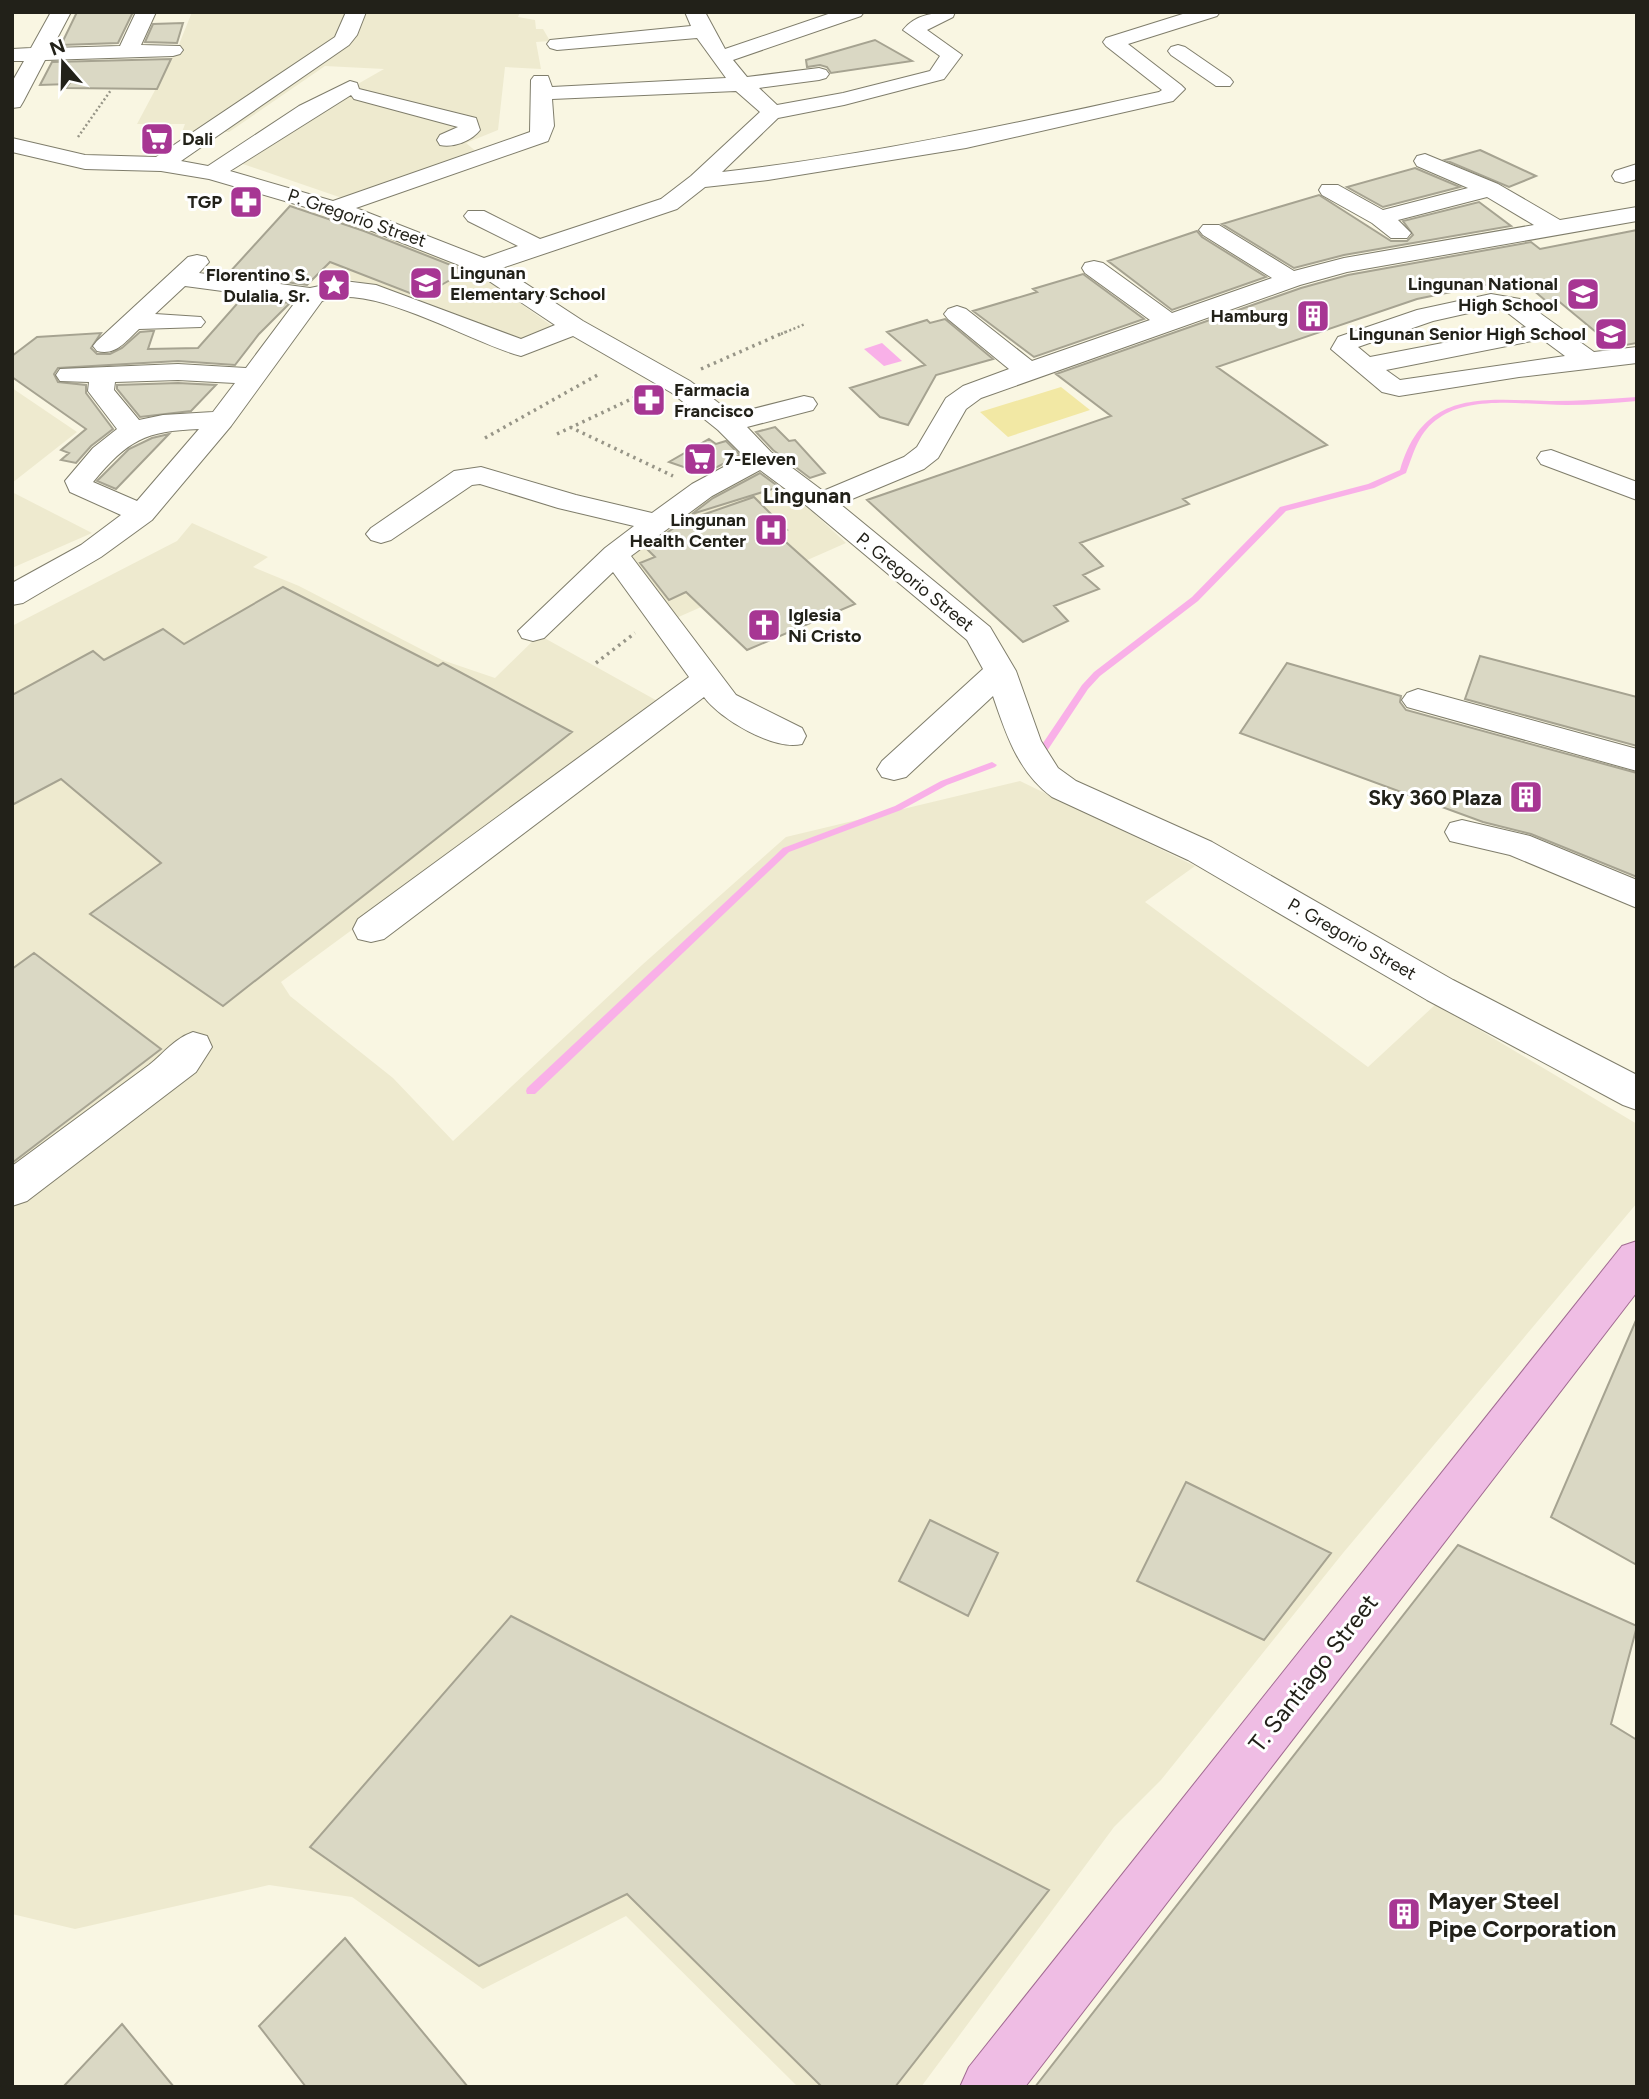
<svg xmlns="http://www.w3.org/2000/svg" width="1649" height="2099" font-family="Figtree,sans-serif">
  <rect width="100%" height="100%" fill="#f9f6e2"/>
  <path fill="#eeeacf" d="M192 12H520L518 17 535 20 536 29H543L550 41 536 42 541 69 505 67 498 130 466 143 478 153 342 198 237 162 307 113 384 69 325 66 229 132H182L185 124H137L178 47Z
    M336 214 470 268 555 328 520 340 387 290 335 275 321 270 327 266 276 247Z
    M12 388 77 432 12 483Z
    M749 468 805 505 846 543 674 619 623 556Z
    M12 492 92 533 12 568Z
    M192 523 268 557 253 567 299 586 442 660 495 678 539 635 661 703 281 982 290 996 393 1078 453 1141 642 965 786 837 1020 781 1195 866 1145 902 1368 1067 1436 1004 1637 1124V1203L1343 1553 1161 1780 1114 1827 921 2087H798L626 1916 483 1989 352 1897 269 1885 75 1929 12 1914V626L177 541Z"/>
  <path fill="#f2e8a4" d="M1061 387 1090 410 1008 437 980 412Z"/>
  <path fill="#f9b0e8" d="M882 343 902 361 884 366 864 349Z"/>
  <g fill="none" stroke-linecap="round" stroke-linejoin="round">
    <path fill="#f9b0e8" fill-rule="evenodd" d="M1637 397V401C1613 403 1590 405 1566 405 1528 405 1471 395 1439 418 1419 431 1414 452 1406 473L1374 488 1286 511 1198 601 1100 676 1088 689 1047 751H1041L1039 749 1082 685 1094 672 1192 597 1280 507 1368 484 1400 470C1423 390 1481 399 1550 401 1579 401 1608 399 1637 397Z
      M992 762 997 765 995 767 947 785 901 810 789 852 535 1094H527L526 1091 527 1088 783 848 895 806 941 781Z"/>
  </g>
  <path fill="#dad8c4" stroke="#a6a391" stroke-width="2" d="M77 12H133L118 43 61 45Z
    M183 23 177 43 145 42 153 24Z
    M875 40 912 61 831 73 827 67 820 65 807 67 806 60Z
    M171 59 157 89 66 88 69 84 40 85 52 62Z
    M1480 150 1536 176 1509 187 1445 160Z
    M1415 168 1460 187 1383 207 1347 187Z
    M1319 195 1391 241H1407L1413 235 1403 221 1479 202 1511 226 1344 255 1294 268 1222 224Z
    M290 206 364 231 466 271 420 297 330 262 307 285 228 274Z
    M1637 230V343L1614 347 1556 299 1546 301 1519 278 1417 299 1217 367 1327 445 1183 499 1189 504 1080 543 1103 566 1083 575 1099 589 1054 606 1068 621 1023 642 867 500 1111 416 1056 374 1301 288 1348 275 1531 242 1540 249Z
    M1197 231 1202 237 1266 277 1172 310 1108 261Z
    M1083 274 1144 319 1034 357 973 311 1037 292 1033 289Z
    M243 297 290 303 259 334 235 365 178 361 58 368 54 374 58 382 86 385V393L113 429 91 446 76 463 61 460 69 453 61 450 86 429 12 377V356L37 337 101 333 91 348 97 354H110L122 348 140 332 151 331H154L148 349 198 348Z
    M945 319 993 359 936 375 908 425 880 417 850 388 925 365 887 332 927 320 930 323Z
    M178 383 216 385 191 411 140 417 117 389V385Z
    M775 427 789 441 795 440 825 473 810 478 773 450 756 432Z
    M169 434 116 489 97 481 129 449 152 438Z
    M709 439 716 444 726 441 740 455 704 474 669 462Z
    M760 473 779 487 692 514 713 498Z
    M754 497 787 530 777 534 855 604 747 650 686 592 669 600 640 563 655 557 646 548 682 522Z
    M283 587 438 666 443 663 572 732 223 1006 90 914 161 863 61 779 12 805V695L93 651 104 660 163 629 184 644Z
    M1480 656 1637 697V746L1465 699Z
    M1287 663 1401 696 1400 702 1406 710 1637 773V877L1531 834 1483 822 1240 733Z
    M34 953 161 1049 12 1163V969Z
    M1637 1318V1565L1551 1517Z
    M1186 1482 1331 1553 1264 1640 1137 1581Z
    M930 1520 998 1553 968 1616 899 1581Z
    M1458 1545 1637 1626 1611 1724 1637 1740V2087H1035Z
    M511 1616 1049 1890 895 2087H822L627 1894 479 1966 310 1847Z
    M345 1938 468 2087H306L259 2026Z
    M122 2024 174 2087H63Z"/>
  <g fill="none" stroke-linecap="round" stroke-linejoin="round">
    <defs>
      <path id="minor" d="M51 12H71L52 48 120 46 136 12H156L141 45 180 46 183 50 180 54 173 56 45 60 23 102 20 107 12 108V82L24 61H12V49L31 48Z
        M346 12H366L357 35 349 45 181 161 208 166 299 106 350 81 357 83 359 89 476 118 480 130C472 141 453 148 440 145L437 140 440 135 458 127 354 99 351 95 230 171 333 201 530 132 531 80 534 76H548L552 87 726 78 697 38 557 50 550 48 547 44 550 40 691 26 685 12H705L725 49 834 12H864L861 16 733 60 747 77 819 68 826 70 829 74 826 78 819 80 759 88 777 105 843 93 930 71 940 56 903 30C915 14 937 12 955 12L953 17 927 30 962 55 944 79 844 105 778 118 722 172C869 155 1014 124 1159 92L1162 90 1106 46 1103 42 1106 38 1189 12H1220L1217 16 1128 44 1181 85 1185 89 1173 101 966 148 768 180 705 187 677 209 502 268 583 321 690 381 733 414 804 396 813 398 817 404 813 410 747 427 771 452 823 491 904 457 917 447 946 398 963 386 1009 369 948 319 944 314 948 309 957 306 966 309 1032 361 1150 320 1085 273 1082 268 1085 263 1094 261 1103 263 1172 313 1272 278 1203 235 1199 230 1203 225H1219L1294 271 1344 258 1534 225 1487 197 1398 220 1411 233 1407 238H1391L1372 223 1322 195 1319 190 1322 185H1338L1383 210 1468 188 1417 166 1414 161 1417 156 1425 154 1498 184 1560 220 1637 207V221L1347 272 1300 285 981 398 966 409 938 458 924 469 840 504 990 627 1016 671 1041 741 1058 768 1076 781 1212 842 1453 980 1637 1075V1110L1623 1105 1427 1000 1188 860 1052 797C1018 772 1006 734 993 696L906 777 894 780 882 777 877 769 882 761 983 669 967 640 795 496 760 470 712 496 631 556 736 695 802 728 806 736 802 744C774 751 720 719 704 697L384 939 371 942 358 939 353 929 358 919 689 677 613 572 544 638 533 641 522 638 518 631 605 548 634 526 558 508 480 484 472 485 391 540 381 543 371 540 366 534 371 528 454 471 481 467 576 495 652 513 692 484 744 456 718 430 672 393 573 336 521 356C471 343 368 280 322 301L231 426 152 520 101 557 23 603 12 605V583L81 545 121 515 70 492 65 481 93 448 117 429 88 391 89 382 60 381 56 375 60 369 178 364 246 368 296 301 185 286 155 314 201 317 205 322 201 327 139 329C126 341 116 356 97 351L93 346 97 341 188 257 197 255 206 257 209 262 199 273 310 288 344 281 376 285 521 339 555 325 474 271 326 213 209 179 161 171 85 169 12 152V138L85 155 156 157 335 37ZM736 91 760 112 691 176 661 199 540 239 484 211H468L464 216 468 221 518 246 484 258 356 208 548 141 554 126 552 99ZM178 380 235 383 213 412 163 415 139 420 114 390 115 382ZM199 429 137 501 93 482C128 440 145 431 199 429Z
        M1178 45 1185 47 1230 78 1233 82 1230 86H1216L1171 55 1168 51 1171 47Z
        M1637 164V179L1623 183 1615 181 1612 176 1615 171Z
        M1491 294 1520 299 1594 352 1637 347V363L1519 377 1399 396 1382 392 1331 349 1338 337 1417 310ZM1491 308 1504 310 1526 327 1370 357 1358 347 1433 321ZM1542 339 1565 356 1400 380 1386 370Z
        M1551 450 1637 482V500L1541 464 1537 458 1541 452Z
        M1418 689 1637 749V771L1407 707 1402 700 1407 693Z
        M1462 820 1530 836 1637 880V908L1510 855 1450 841 1445 832 1450 823Z
        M193 1032 207 1036 212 1047 196 1072 27 1201 12 1206V1166L149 1065C164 1053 175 1038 193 1032Z"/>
      <path id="major" d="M1637 1241V1292L1025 2087H960L969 2067 1622 1246Z"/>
    </defs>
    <use href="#minor" stroke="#7f7d6b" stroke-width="2"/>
    <use href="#major" stroke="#a16a91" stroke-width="2"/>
    <path stroke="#979587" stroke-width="2.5" stroke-dasharray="2 2.5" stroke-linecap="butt" d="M78 137 111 90
      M781 334 805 324"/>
    <path stroke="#979587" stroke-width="3.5" stroke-dasharray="2.5 4.5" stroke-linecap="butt" d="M701 369 785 332
      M570 427 673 476
      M557 434 642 394
      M485 438 601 373
      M596 663 635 633"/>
    <use href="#minor" fill="#fff" fill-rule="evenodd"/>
    <use href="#major" fill="#efbde4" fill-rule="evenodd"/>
  </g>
  <defs>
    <symbol id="supermarket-square" viewBox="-11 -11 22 22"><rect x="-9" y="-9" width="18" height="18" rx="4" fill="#a73693" stroke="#fff"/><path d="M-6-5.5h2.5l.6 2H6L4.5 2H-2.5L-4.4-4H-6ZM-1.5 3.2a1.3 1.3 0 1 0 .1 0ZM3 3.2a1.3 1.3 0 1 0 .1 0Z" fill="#fff"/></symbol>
    <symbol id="pharmacy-square" viewBox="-11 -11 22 22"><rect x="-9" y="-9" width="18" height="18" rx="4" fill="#a73693" stroke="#fff"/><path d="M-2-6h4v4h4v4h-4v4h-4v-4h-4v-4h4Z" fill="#fff"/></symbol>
    <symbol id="school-square" viewBox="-11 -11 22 22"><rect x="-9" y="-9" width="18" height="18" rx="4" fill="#a73693" stroke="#fff"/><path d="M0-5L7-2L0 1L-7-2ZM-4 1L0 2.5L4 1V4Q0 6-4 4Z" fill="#fff"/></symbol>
    <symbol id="sight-square" viewBox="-11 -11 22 22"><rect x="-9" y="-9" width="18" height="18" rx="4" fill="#a73693" stroke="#fff"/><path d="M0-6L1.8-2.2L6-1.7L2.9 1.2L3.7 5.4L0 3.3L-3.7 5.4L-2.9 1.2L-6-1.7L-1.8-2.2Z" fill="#fff"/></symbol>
    <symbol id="building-square" viewBox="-11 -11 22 22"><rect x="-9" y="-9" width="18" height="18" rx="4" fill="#a73693" stroke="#fff"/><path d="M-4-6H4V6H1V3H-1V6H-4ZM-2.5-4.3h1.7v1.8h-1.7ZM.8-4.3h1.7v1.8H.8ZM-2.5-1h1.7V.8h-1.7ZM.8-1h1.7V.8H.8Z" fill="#fff"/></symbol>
    <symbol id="hospital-square" viewBox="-11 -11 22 22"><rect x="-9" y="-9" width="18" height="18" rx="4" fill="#a73693" stroke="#fff"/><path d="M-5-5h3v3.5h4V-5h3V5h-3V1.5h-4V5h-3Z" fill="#fff"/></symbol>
    <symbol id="church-square" viewBox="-11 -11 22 22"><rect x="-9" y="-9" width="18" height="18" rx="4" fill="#a73693" stroke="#fff"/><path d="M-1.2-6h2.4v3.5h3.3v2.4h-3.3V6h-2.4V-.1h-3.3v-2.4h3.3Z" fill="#fff"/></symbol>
  </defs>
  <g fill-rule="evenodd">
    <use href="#supermarket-square" x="138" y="120" width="38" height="38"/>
    <use href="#pharmacy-square" x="227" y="183" width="38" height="38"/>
    <use href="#school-square" x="407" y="264" width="38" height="38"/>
    <use href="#sight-square" x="315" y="266" width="38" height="38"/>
    <use href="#school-square" x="1564" y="275" width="38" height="38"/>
    <use href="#building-square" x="1294" y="297" width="38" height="38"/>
    <use href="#school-square" x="1592" y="315" width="38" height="38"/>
    <use href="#pharmacy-square" x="630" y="381" width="38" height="38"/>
    <use href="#supermarket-square" x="681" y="440" width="38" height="38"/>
    <use href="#hospital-square" x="752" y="511" width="38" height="38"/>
    <use href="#church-square" x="745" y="606" width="38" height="38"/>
    <use href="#building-square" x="1507" y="778" width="38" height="38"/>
    <use href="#building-square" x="1385" y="1895" width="38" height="38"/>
  </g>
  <g text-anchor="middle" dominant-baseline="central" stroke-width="6" stroke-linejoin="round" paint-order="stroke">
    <g font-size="18" font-weight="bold" fill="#222119" stroke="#fff" text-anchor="end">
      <text x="182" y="139" text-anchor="start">Dali</text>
      <text x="222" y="202">TGP</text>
      <text x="450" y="273" text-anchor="start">Lingunan<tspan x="450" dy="21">Elementary School</tspan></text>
      <text x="310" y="275">Florentino S.<tspan x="310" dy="21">Dulalia, Sr.</tspan></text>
      <text x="1558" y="284">Lingunan National<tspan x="1558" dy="21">High School</tspan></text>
      <text x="1288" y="316">Hamburg</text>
      <text x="1586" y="334">Lingunan Senior High School</text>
      <text x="674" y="390" text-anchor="start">Farmacia<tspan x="674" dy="21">Francisco</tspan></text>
      <text x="724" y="459" text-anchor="start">7-Eleven</text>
      <text x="746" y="520">Lingunan<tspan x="746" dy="21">Health Center</tspan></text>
      <text x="788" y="615" text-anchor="start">Iglesia<tspan x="788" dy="21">Ni Cristo</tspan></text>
    </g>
    <g font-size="18" fill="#222119" stroke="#fff">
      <text transform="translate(357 218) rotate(19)">P. Gregorio Street</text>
      <text transform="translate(915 582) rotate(39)">P. Gregorio Street</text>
      <text transform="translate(1352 939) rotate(30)">P. Gregorio Street</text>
    </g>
    <g font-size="21" font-weight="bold" fill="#222119" stroke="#fff">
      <text x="807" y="495">Lingunan</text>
    </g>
    <g font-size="21" font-weight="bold" fill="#222119" stroke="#fff" text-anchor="end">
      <text x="1502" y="797">Sky 360 Plaza</text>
    </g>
    <g font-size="24" fill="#222119" stroke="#fff">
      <text transform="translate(1313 1673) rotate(-52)">T. Santiago Street</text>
    </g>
    <g font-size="24" font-weight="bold" fill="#222119" stroke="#fff" text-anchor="start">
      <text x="1428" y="1900">Mayer Steel<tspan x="1428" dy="28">Pipe Corporation</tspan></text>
    </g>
  </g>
  <rect width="1649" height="2099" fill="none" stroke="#222119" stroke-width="28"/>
  <g transform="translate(63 63) rotate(340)" stroke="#ffffff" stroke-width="5" paint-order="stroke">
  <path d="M0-5L12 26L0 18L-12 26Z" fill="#222119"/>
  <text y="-10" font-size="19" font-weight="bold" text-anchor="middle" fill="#222119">N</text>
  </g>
</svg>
